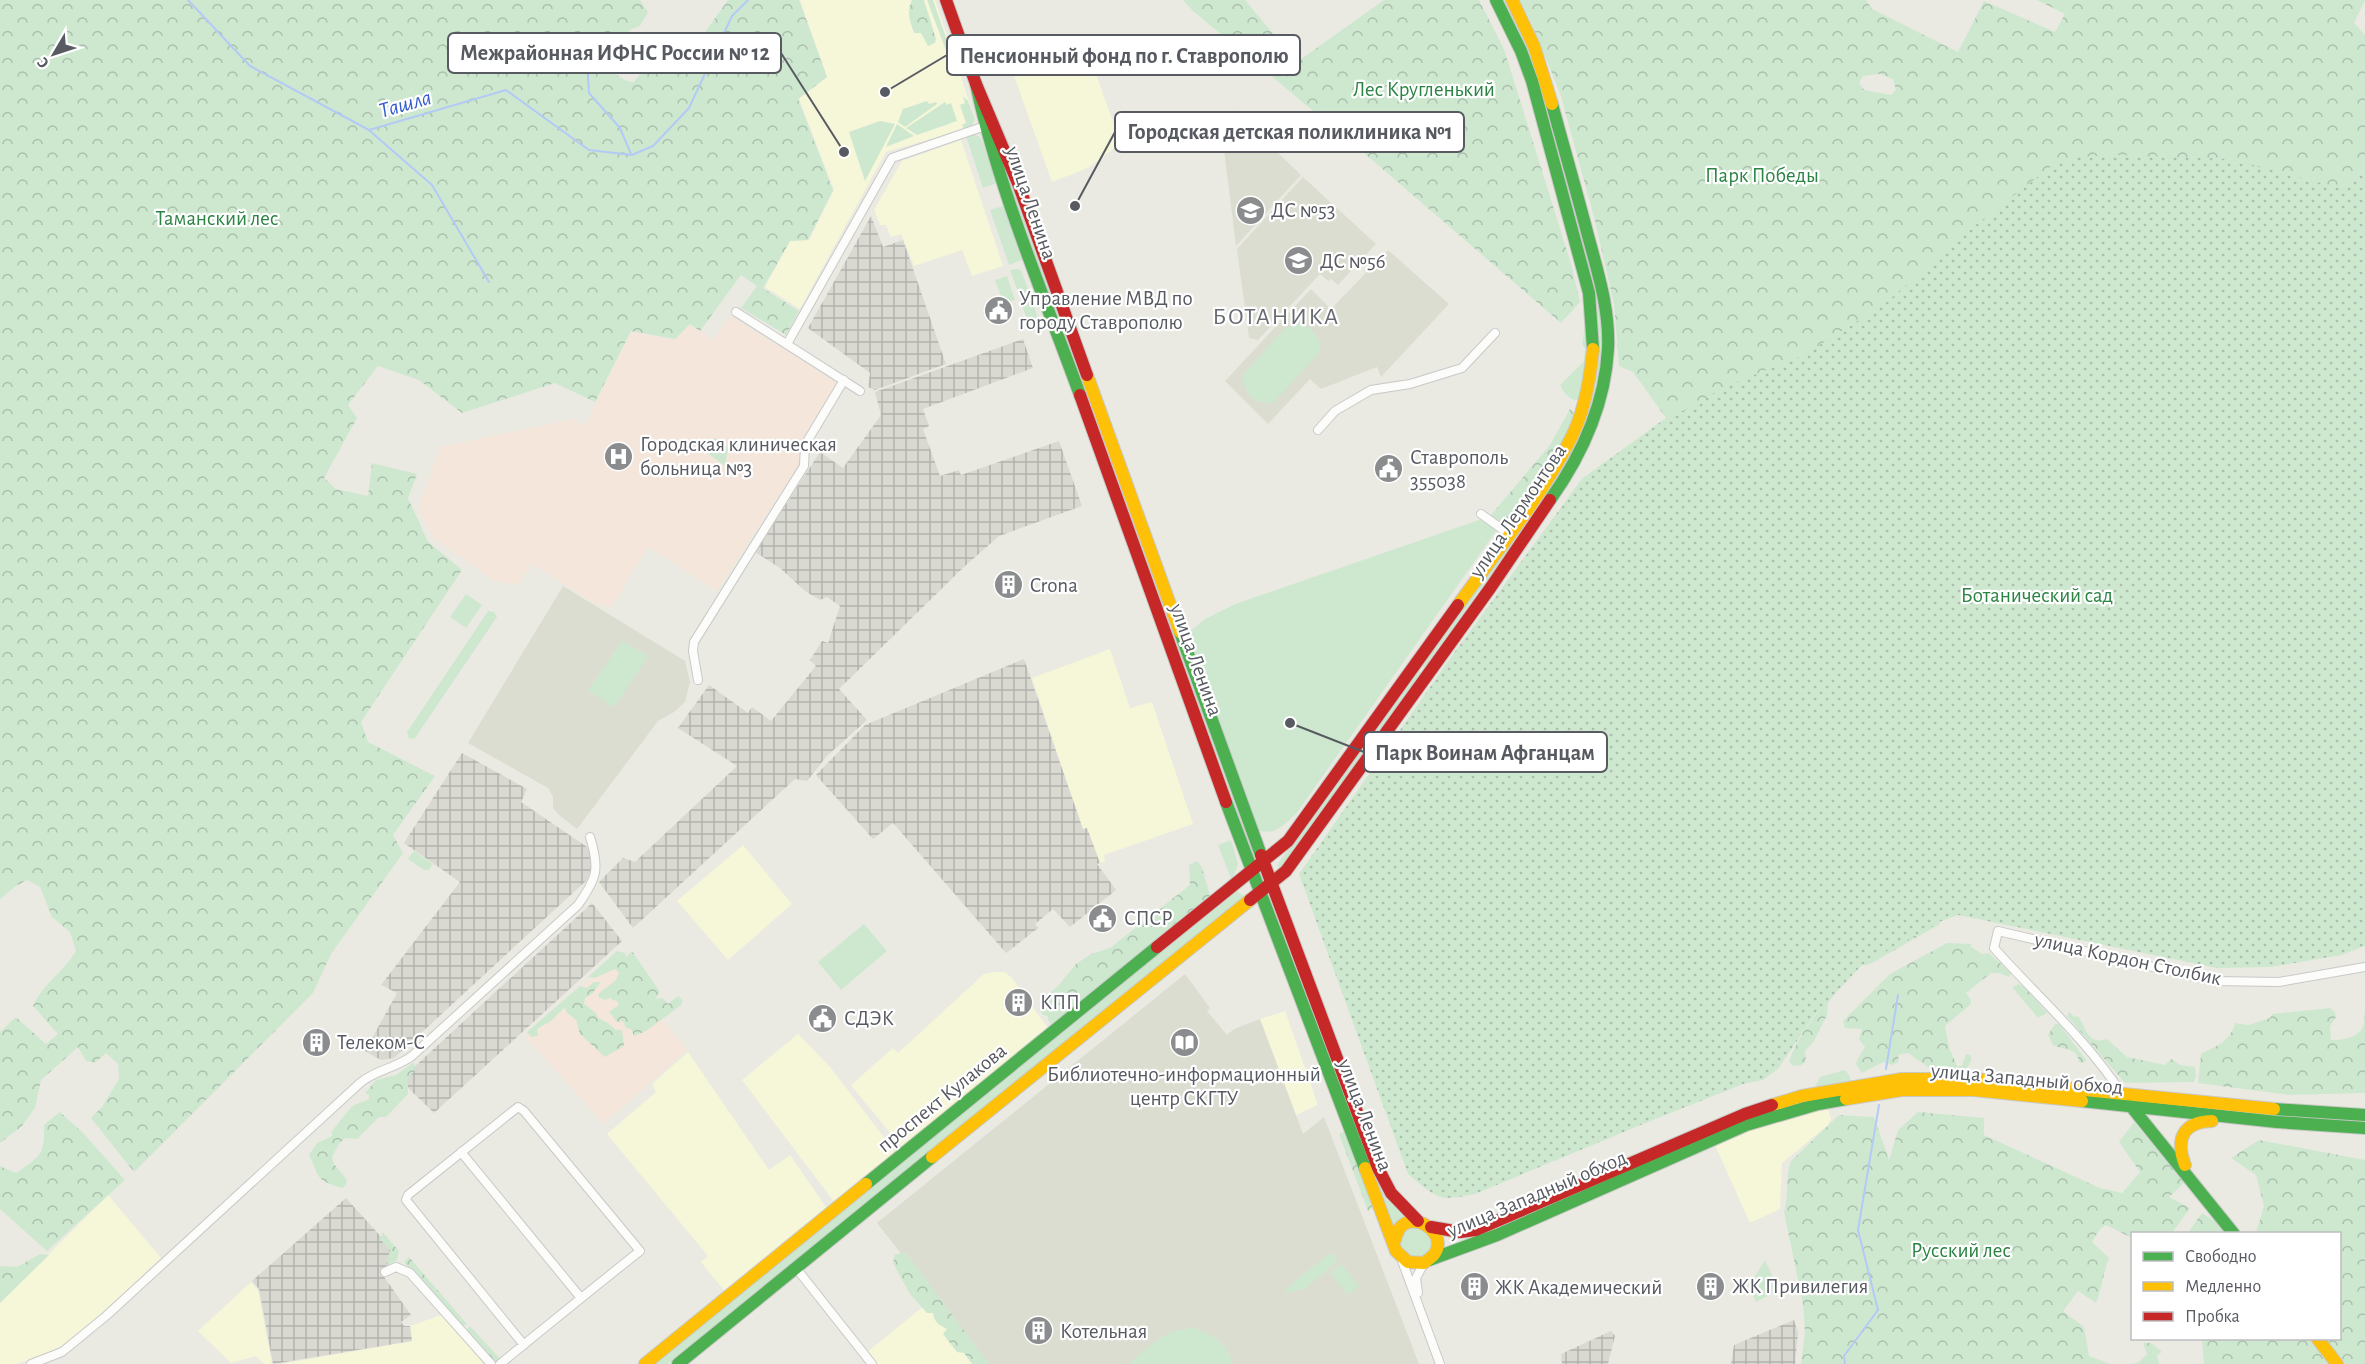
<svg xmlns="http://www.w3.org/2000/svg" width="2365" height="1364" font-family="'Alegreya Sans',sans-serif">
  <defs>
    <pattern id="industrial-grid" width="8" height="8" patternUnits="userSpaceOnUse" patternTransform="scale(1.5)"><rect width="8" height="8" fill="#d9d9d1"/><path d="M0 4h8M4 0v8" fill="none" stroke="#b3b3ad"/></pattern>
    <pattern id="forest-crowns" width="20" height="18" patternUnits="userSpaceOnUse" patternTransform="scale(1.5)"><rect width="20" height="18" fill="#cee8d0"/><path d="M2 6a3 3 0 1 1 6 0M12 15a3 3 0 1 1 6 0" fill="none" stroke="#aabfac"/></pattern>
    <pattern id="garden-dots" width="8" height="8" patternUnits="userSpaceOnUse" patternTransform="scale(1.5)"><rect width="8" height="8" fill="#cee8d0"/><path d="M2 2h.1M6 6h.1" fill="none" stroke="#aabfac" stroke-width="1.8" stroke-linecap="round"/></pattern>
  </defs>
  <rect width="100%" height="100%" fill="#eaeae2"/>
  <path fill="#f6f6d9" d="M800 0H935L975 119 972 126 964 129 886 152 800 309 765 287 790 241 809 240 834 190 799 99 827 77Z
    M1086 47 1121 143 1088 168 1052 182 1013 73Z
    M961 140 1003 266 972 276 962 250 914 266 901 234 891 237 886 225H880L874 210 902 161Z
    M1110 649 1130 708 1152 702 1193 824 1104 855 1105 862 1100 863 1087 828 1083 830 1032 678Z
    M743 845 792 904 728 960 677 901Z
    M994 972H1005L1012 978 1050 1031 905 1151 851 1085 893 1048 898 1053 984 974Z
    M1285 1011 1318 1105 1296 1115 1260 1019Z
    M798 1034 830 1067 896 1153 835 1203 742 1080Z
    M688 1052 769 1170 790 1155 826 1207V1210L727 1294 701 1262 708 1256 607 1134 656 1092 652 1084Z
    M1827 1106 1831 1119 1828 1125 1782 1163 1780 1209 1750 1223 1714 1143 1749 1129Z
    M108 1195 161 1258 72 1341 54 1353 40 1357 16 1364H0V1303Z
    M251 1282 258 1290 272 1364H264L256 1356 231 1363 198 1331Z
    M928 1303 977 1364H877L867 1352Z
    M441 1315 485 1364H280L412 1341 410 1326Z"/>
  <path fill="url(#industrial-grid)" d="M871 216 883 247 903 240 946 364 875 390 868 387 870 373 808 328Z
    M1023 339 1033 368 923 409 929 426 923 429 940 476 959 470 961 475 1059 441 1082 506 999 536 965 566 839 689 867 720 827 756 807 781 795 779 633 928 599 882 623 858 635 862 737 766 678 728 709 685 748 713 752 707 771 721 816 666 810 660 822 641 828 643 840 606 827 597 820 600 805 591 780 568 755 552 820 452 843 468 881 415 875 392Z
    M1024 659 1083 829 1087 828 1100 863 1097 864 1116 890 1070 927 1053 909 1035 924 1038 928 1006 953 893 823 873 839 816 775 865 725Z
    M462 753 527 789 521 802 590 849 592 868 587 880 576 890 394 1058 381 1060 365 1051 397 993 381 985 460 882 404 843Z
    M592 903 622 941 434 1113 400 1080Z
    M346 1198 393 1250 394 1260 380 1271 411 1315 401 1322 404 1326H410L412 1341 273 1364 259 1289 252 1281Z
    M1794 1320 1798 1333 1795 1364H1731L1734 1345Z
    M1611 1331 1615 1336 1608 1364H1562L1561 1354Z"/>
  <path fill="#dcddd1" d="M1234 110 1301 175 1236 246 1221 126Z
    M1303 177 1376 244 1338 285 1331 279 1328 281 1320 274 1258 340 1249 338 1237 249Z
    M1388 250 1449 304 1381 377 1377 367 1321 389 1310 379 1268 424 1225 381 1311 289 1331 309Z
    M563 586 685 661 690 682 685 702 674 712 658 721 577 829 559 815 553 808V797L548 788 468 743Z
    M1185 974 1210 1008 1207 1011 1227 1035 1234 1029 1260 1019 1303 1134 1324 1117 1419 1364H987L877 1223Z"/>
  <path fill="#f4e6db" d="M731 316 838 383 801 442 800 464 717 591 648 547 611 608 604 604 598 606 532 564 518 585 494 581 434 538 418 509 440 447 573 419 585 425 631 332 674 340 690 325 713 340Z
    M614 957 687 1050 604 1124 525 1036Z"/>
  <path fill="#cee8d0" d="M927 0H933L948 43 947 53Z
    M1501 0H1507L1517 19 1540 78 1598 291 1603 346 1596 395 1579 445 1551 491 1424 668 1422 666 1575 444 1597 319Z
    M963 96 968 101 975 119 972 126 964 129 962 125 966 123 960 105 965 103Z
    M927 101 929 104 936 102 937 104 905 127 898 122 903 109Z
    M945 102 947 105 951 103 957 121 917 135 906 128Z
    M880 121 895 124 865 181 849 132Z
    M897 124 914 136 886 147Z
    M974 134 981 138 997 183 983 188 966 136Z
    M1003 159 1115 470 1113 471 1010 189Z
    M1006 205 1024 259 1009 265 990 210Z
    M1016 269 1021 270 1031 297 1021 300 1010 270Z
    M1007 276 1015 300 1004 304 995 280Z
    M1032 300 1040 324 1031 329 1021 303Z
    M1297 323C1311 327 1324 338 1319 353L1274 402C1256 407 1241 392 1244 374L1283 330Z
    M1587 325 1585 371 1578 400C1570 401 1563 392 1560 385L1584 361 1585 349 1582 344 1585 326Z
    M715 438 728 447 725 466 699 447Z
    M1121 487 1249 840H1246L1118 489Z
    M1482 519 1496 531 1296 814C1283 825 1276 836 1257 830L1188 633 1205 619 1235 604Z
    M466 594 482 605 466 628 450 617Z
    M488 611 494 612 497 617 415 738 409 739 407 732Z
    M622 641 648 656 614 707 588 691Z
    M1419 670 1421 674 1280 869 1277 865Z
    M1231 840 1238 864 1232 881 1218 845Z
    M414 851 433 864 429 870H424L408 859Z
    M1236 891 1243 895 1242 899 668 1364H652Z
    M1274 904 1377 1177 1407 1216 1392 1227 1271 907Z
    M864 924 887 951 841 990 818 962Z
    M1845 1070 1849 1075 1852 1084 1813 1090 1820 1077Z
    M1400 1242a16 16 0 1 1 32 0a16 16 0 1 1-32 0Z
    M1331 1252 1338 1261 1304 1289 1286 1293 1285 1290Z
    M1765 1260 1779 1290 1756 1302 1749 1286Z
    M1341 1264 1359 1286 1348 1295 1330 1273Z
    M1192 1328C1211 1333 1228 1343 1232 1364H1129C1150 1346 1163 1330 1192 1328Z"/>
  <path fill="url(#forest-crowns)" fill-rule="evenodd" d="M0 0H640L648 12 640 26 631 29 622 42 631 45 628 53 619 54 617 57 609 54 604 55 602 61C611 69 621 82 634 82L640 74 639 70 641 63 654 58 664 61 676 45H691L693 40 705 32 728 0H799L827 77 798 99 833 190 808 240 790 241 763 288 799 311 786 335 741 308 757 286 741 275 700 331 690 324 675 339 631 331 595 402 555 383 462 413 419 380 378 366 348 405 357 418 324 478 336 489 368 496 372 463 417 474 408 498 428 542 462 570 361 722 368 742 435 776 393 835 403 853 331 954 313 993 134 1172 91 1118 102 1107 119 1079 118 1064 106 1053 95 1063 86 1061 78 1047 41 1080 35 1108 22 1126 0 1143V1032L16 1017 46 1044 58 1034 33 1006C42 985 64 971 76 951L70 932 52 917 40 887 27 880 16 886 0 899Z
    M912 0H924L936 39 935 43 928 46 921 33H914C910 21 906 12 912 0Z
    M1183 0H1245L1297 62 1384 0H1479L1504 49 1572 267 1580 302 1561 323 1378 165 1193 11Z
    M1519 0H1866L1872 9 1958 52 1984 1 2055 32 2065 14 2037 0H2365L2354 23 2365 35V166L2360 174 2322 201 1500 602 1498 595 1582 479 1666 418 1633 372 1619 366 1614 304 1594 217 1560 93 1531 22ZM1880 74 1893 79 1896 90 1891 95 1864 90 1859 83 1863 76Z
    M1570 409 1575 413 1559 452 1510 523 1506 526 1491 515 1550 445Z
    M1197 861 1202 867 1211 899 1054 1027 1048 1020V1016L1043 1015 1040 1010 1043 999 1059 985 1076 964 1091 954 1110 948 1190 885 1189 865Z
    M1937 919 1940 924 1874 962 1867 965H1856Z
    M1947 943 1971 944V947L1982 954 1989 953 2011 973 2009 977 1999 973H1991L1966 993 1971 1000V1004L1945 1026 1949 1047 1957 1066H1962L1966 1054 1971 1055V1061L1967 1068 1932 1070 1908 1053 1898 1055 1899 1062 1892 1065 1883 1062 1862 1073 1856 1064 1858 1058 1865 1047 1859 1039 1862 1029 1845 1028 1843 1021 1890 974Z
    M617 951 625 953 626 957 632 951 660 992 655 999 663 998 668 1004 678 996 683 1001 681 1005 646 1031 634 1036 631 1029 626 1028 623 1021 617 1022 609 1012 619 1005 616 1000 613 1001 611 998 605 1000 599 997 598 994 616 980 619 973 615 969 595 978 588 977Z
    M594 982H601L592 994 585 998 584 1004 596 1013 598 1018 608 1023 616 1030H622L624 1046 605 1057 580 1034 576 1020 566 1012 565 1007 551 1021 537 1029 538 1036 531 1037 527 1032 580 986 587 988Z
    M2019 984 2024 987 2047 1013 2038 1018 2012 987Z
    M1841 985 1828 1003 1827 1015 1814 1041 1805 1051 1806 1062 1801 1065 1793 1066 1789 1061C1800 1031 1820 1009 1841 985Z
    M2330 1008 2335 1012 2336 1017 2330 1027 2331 1040C2343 1040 2358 1038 2363 1026 2365 1022 2364 1015 2365 1011V1093L2289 1095 2198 1083 2201 1054C2216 1046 2231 1041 2235 1023L2249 1025 2270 1018 2272 1014Z
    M2069 1012 2075 1017 2078 1016C2087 1029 2087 1045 2107 1039L2127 1057 2165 1065 2171 1059 2180 1065 2195 1067 2196 1077 2194 1082 2125 1083 2067 1016Z
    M2055 1024H2059L2086 1060 2084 1063 2079 1062C2077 1046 2064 1051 2053 1045L2048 1035Z
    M414 1062 415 1070 408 1079V1094L386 1117H379L357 1139 345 1138 339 1144 332 1157 334 1164 347 1180 346 1185 342 1188C314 1180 320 1177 309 1155L317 1143 332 1136V1131L352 1106 369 1099V1095L365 1093 376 1080 396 1075Z
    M60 1112 83 1133 125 1180 47 1251 0 1209V1166L16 1173C39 1157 45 1156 44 1125Z
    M1918 1112 1984 1118V1135L2100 1188 2122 1193 2140 1172 2119 1142 2134 1122 2184 1183 2169 1197 2190 1208 2172 1233 2132 1234V1238L2106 1225 2100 1229 2092 1242 2109 1258C2103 1273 2102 1288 2096 1303L2078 1291 2063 1311 2084 1327 2089 1356 2110 1364H1801L1805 1332 1803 1304 1784 1212C1789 1195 1785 1178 1791 1161L1839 1115 1874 1117 1889 1160 1898 1130Z
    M1345 1131 1373 1208 1368 1211 1339 1134Z
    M2259 1140 2365 1160V1364H2204L2202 1339 2340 1338V1234L2256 1233 2264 1206 2256 1175 2231 1158Z
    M2202 1213 2233 1233 2187 1234Z
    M383 1233 399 1251 397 1260 386 1266 390 1250 380 1239Z
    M906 1253 989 1364H972L964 1353 957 1352 943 1334 947 1329C939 1325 934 1322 933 1313H927L910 1294 893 1263 895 1254Z
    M40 1254 49 1255 0 1303V1266L17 1267Z
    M409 1257 467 1324 461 1328 404 1262Z
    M470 1326 501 1360 495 1364 465 1331Z
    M2143 1343H2151L2162 1352 2157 1355 2159 1364H2132L2139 1362 2147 1354Z"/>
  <path fill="url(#garden-dots)" d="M2116 155 2230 159 2340 188 2360 174 2365 166V946L2341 955 2271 967 2217 968 1958 915 1939 922 1862 965 1813 1017 1778 1069 1763 1080 1743 1084 1643 1124 1475 1194C1438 1202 1437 1198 1408 1174L1299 874 1454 653 1582 479 1666 418 1701 403 1719 389 1804 355 1887 302 1959 238 2053 165 2078 157Z"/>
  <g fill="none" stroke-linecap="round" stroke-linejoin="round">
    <path stroke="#b3caf6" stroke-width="2" d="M188 0 250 66 369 130 506 90 589 150 632 155 653 146 689 108 732 16 748 0
      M587 63 589 93 620 128 631 154
      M370 131 432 185 489 282
      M1886 1069 1898 995
      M1845 1364 1844 1356 1878 1310 1858 1230 1879 1105"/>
    <defs>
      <path id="street" d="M736 312 860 391
        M787 344 892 158 988 125
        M1318 430 1335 411 1371 390 1410 384 1462 368 1495 333
        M1481 514 1509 534
        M698 680 693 651 694 642 804 466 805 445 844 380
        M2122 1094C2087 1040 2036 995 1994 948L1998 931 2213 981 2279 982 2365 967
        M461 1152 581 1298
        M1401 1258 1440 1364
        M796 1268 872 1364
        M385 1272 396 1267 410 1273 491 1364
        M1418 1293 1416 1278 1424 1263
        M31 1364 62 1352 106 1316 360 1083C375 1070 396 1068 412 1056L578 905C597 878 600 869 590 837
        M500 1364C547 1326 593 1288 640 1251L524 1111 518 1107 408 1195 406 1200 524 1345"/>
      <path id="fast" d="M1496 0 1521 51 1532 81 1589 293 1593 349
        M976 84C999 191 1043 293 1080 395
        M1550 500C1582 455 1605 405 1608 349 1610 307 1596 267 1586 228 1575 186 1563 145 1552 104
        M1180 632 1261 855
        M1226 802 1365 1168
        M2082 1101 2277 1122 2365 1128
        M2130 1105 2234 1234
        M2274 1109 2365 1115
        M866 1184 1157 947
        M1429 1260 1497 1235 1746 1125 1818 1104 1846 1099
        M678 1364 932 1157"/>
      <path id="slow" d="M1512 0 1534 46 1552 104
        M1087 375 1180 632
        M1458 605C1496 552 1539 500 1569 442 1584 415 1590 380 1593 349
        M1846 1099 1902 1090H1974L2082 1101
        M1772 1105 1802 1096 1902 1079H1974L2274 1109
        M932 1157 1250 900
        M2185 1165C2175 1139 2183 1122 2212 1121
        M1365 1168 1396 1251 1408 1262 1424 1263C1427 1260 1433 1257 1435 1253 1448 1233 1413 1209 1399 1229 1397 1233 1395 1239 1394 1243
        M2317 1338 2337 1364
        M645 1364 866 1184"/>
      <path id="jam" d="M946 0 976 84 1019 186 1087 375
        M1080 395 1226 802
        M1261 855 1378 1168 1391 1193 1418 1221
        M1250 900 1286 871 1491 587 1550 500
        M1157 947 1288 841 1458 605
        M1431 1227 1460 1232 1476 1230 1745 1114 1772 1105"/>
    </defs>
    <use href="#street" stroke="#c8c9c8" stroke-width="10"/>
    <use href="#fast" stroke="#c8c8c7" stroke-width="14"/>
    <use href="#slow" stroke="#c8c8c7" stroke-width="14"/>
    <use href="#jam" stroke="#c8c8c7" stroke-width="14"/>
    <use href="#street" stroke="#fcfcfb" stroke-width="8"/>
    <use href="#fast" stroke="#4caf50" stroke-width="12"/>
    <use href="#slow" stroke="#ffc107" stroke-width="12"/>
    <use href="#jam" stroke="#c62828" stroke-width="12"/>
  </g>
  <defs>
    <symbol id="school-disc" viewBox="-11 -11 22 22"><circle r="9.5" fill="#8a8c8e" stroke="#fff"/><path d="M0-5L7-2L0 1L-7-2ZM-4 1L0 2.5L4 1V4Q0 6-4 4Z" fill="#fff"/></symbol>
    <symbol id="civic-disc" viewBox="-11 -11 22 22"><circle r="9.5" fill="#8a8c8e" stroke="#fff"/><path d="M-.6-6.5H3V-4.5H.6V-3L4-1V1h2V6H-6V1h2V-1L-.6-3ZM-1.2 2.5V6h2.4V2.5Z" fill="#fff"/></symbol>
    <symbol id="hospital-disc" viewBox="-11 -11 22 22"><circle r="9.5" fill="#8a8c8e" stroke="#fff"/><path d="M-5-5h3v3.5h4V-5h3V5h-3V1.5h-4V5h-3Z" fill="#fff"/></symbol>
    <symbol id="building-disc" viewBox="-11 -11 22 22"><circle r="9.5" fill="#8a8c8e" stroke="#fff"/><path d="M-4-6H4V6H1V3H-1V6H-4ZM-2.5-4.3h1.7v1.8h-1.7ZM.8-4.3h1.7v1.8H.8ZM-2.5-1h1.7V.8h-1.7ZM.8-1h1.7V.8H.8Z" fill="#fff"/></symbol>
    <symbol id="library-disc" viewBox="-11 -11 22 22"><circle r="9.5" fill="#8a8c8e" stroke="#fff"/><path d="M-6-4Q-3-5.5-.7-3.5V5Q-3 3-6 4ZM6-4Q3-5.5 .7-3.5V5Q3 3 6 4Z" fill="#fff"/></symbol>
  </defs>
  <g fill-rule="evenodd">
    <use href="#school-disc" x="1234" y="194" width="33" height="33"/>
    <use href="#school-disc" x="1282" y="244" width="33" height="33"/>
    <use href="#civic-disc" x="982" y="294" width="33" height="33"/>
    <use href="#hospital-disc" x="602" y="440" width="33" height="33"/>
    <use href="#civic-disc" x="1372" y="452" width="33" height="33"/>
    <use href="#building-disc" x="992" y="568" width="33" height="33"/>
    <use href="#civic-disc" x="1086" y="902" width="33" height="33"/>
    <use href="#building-disc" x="1002" y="986" width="33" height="33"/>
    <use href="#civic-disc" x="806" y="1002" width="33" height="33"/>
    <use href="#building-disc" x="300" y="1026" width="33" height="33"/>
    <use href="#library-disc" x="1168" y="1026" width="33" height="33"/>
    <use href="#building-disc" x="1694" y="1270" width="33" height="33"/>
    <use href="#building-disc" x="1458" y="1270" width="33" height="33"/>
    <use href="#building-disc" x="1022" y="1314" width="33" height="33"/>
  </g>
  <g text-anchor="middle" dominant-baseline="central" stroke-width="4.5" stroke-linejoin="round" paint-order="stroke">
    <g font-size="21" fill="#2c8444" stroke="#fff">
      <text x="1424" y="89">Лес Кругленький</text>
      <text x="1762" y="175">Парк Победы</text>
      <text x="217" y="218">Таманский лес</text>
      <text x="2037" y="595">Ботанический сад</text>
      <text x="1961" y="1250">Русский лес</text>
    </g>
    <g font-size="21" fill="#575a61" stroke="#fff">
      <text transform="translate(1031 203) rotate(71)">улица Ленина</text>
      <text transform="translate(1518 511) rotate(-56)">улица Лермонтова</text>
      <text transform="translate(1196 660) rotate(70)">улица Ленина</text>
      <text transform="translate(2128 959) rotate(12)">улица Кордон Столбик</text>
      <text transform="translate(2027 1079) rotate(5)">улица Западный обход</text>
      <text transform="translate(942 1098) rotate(-39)">проспект Кулакова</text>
      <text transform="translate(1365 1115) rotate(69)">улица Ленина</text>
      <text transform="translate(1537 1194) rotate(-23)">улица Западный обход</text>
    </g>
    <g font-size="21" fill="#575a61" stroke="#fff" text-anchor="start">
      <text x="1271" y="210">ДС №53</text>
      <text x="1320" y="261">ДС №56</text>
      <text x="1019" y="298">Управление МВД по<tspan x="1019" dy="24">городу Ставрополю</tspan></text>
      <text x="640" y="444">Городская клиническая<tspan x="640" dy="24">больница №3</tspan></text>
      <text x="1410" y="457">Ставрополь<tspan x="1410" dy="24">355038</tspan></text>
      <text x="1030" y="585">Crona</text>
      <text x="1124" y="918">СПСР</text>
      <text x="1040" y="1002">КПП</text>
      <text x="844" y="1018">СДЭК</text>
      <text x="337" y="1042">Телеком-С</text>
      <text x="1184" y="1074" text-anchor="middle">Библиотечно-информационный<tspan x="1184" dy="24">центр СКГТУ</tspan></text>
      <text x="1732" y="1286">ЖК Привилегия</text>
      <text x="1495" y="1287">ЖК Академический</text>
      <text x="1060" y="1331">Котельная</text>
    </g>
    <g font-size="22" font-style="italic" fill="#345ccc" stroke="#fff">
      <text transform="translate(405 104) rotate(-16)">Ташла</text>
    </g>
    <g font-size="24" letter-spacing="1.5" fill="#686b73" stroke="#fff">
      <text x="1276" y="317">БОТАНИКА</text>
    </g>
  </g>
  <path fill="none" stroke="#575a61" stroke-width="2" d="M844 152L781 53M885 92L947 55M1075 206L1115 132M1290 723L1364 752"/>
  <g fill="#575a61" stroke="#fff" stroke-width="2">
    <circle cx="844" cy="152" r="6"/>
    <circle cx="885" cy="92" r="6"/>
    <circle cx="1075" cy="206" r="6"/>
    <circle cx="1290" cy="723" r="6"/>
  </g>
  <g fill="#fff" stroke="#575a61" stroke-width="2">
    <rect x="448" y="33" width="333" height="40" rx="6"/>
    <rect x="947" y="35" width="353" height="40" rx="6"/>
    <rect x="1115" y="112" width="349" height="40" rx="6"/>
    <rect x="1364" y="732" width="243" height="40" rx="6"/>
  </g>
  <g font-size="22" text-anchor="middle" font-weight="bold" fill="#575a61">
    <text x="615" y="60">Межрайонная ИФНС России № 12</text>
    <text x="1124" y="63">Пенсионный фонд по г. Ставрополю</text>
    <text x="1290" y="139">Городская детская поликлиника №1</text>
    <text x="1485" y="760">Парк Воинам Афганцам</text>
  </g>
  <rect x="2131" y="1232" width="210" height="108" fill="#ffffff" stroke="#bcbdc0" stroke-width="1.5"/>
  <rect x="2143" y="1252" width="30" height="9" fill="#4caf50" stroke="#bcbdc0" stroke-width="1.5"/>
  <text x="2185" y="1262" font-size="18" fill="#575a61">Свободно</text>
  <rect x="2143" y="1282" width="30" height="9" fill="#ffc107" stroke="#bcbdc0" stroke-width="1.5"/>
  <text x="2185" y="1292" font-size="18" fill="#575a61">Медленно</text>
  <rect x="2143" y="1312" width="30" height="9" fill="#c62828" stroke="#bcbdc0" stroke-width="1.5"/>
  <text x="2185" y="1322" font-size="18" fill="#575a61">Пробка</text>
  <g transform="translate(54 54) rotate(231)" stroke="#ffffff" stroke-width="4.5" paint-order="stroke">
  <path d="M0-4.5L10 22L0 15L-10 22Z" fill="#575a61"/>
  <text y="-9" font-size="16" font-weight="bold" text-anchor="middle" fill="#575a61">С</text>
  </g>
</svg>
